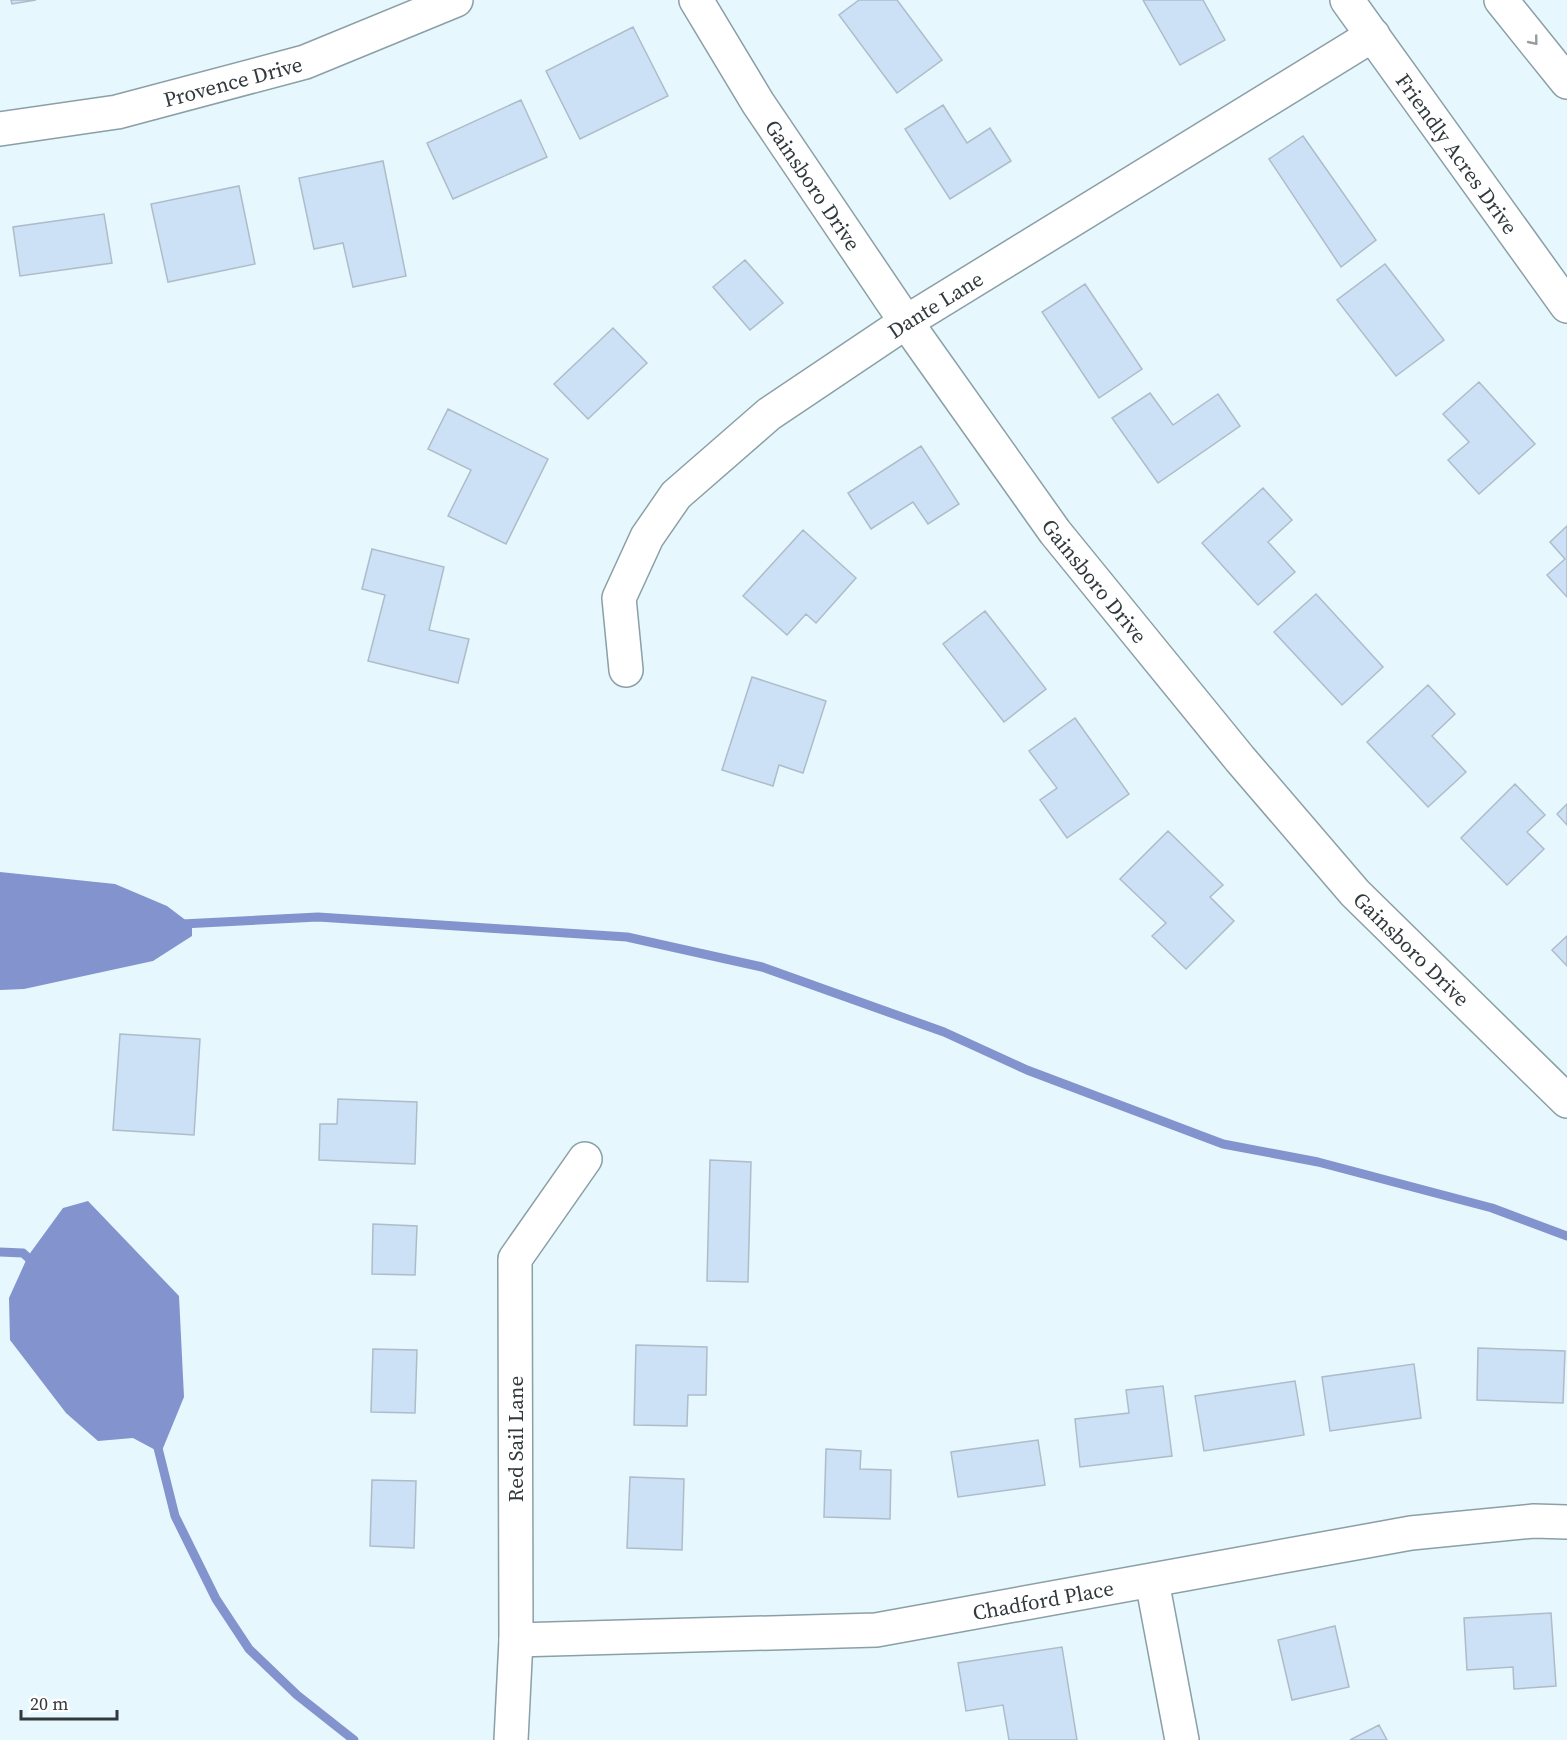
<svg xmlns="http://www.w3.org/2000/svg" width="1567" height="1740" font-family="'Source Serif 4',serif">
  <rect width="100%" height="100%" fill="#e6f7fe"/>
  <path fill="#8393ce" d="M0 872 115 884 167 906 192 925V936L153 961 24 989 0 990Z
    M88 1201 179 1296 184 1397 161 1453 133 1438 98 1441 66 1413 10 1340 9 1298 28 1256 63 1208Z"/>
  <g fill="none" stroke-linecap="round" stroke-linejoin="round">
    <path stroke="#8393ce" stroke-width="9" d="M182 924 318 917 627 937 762 967 944 1032 1027 1070 1223 1144 1318 1162 1492 1208 1567 1236
      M0 1252 23 1253 35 1264
      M157 1444 175 1516 216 1599 249 1649 297 1695 354 1740"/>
  </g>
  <path fill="#cce1f5" stroke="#aebcca" stroke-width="1.5" d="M11 0H36L12 4Z
    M859 0H897L942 60 897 93 839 15Z
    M1143 0H1203L1225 40 1180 65Z
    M633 27 668 96 580 139 546 71Z
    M521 100 547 157 453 199 427 143Z
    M943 105 967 143 990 128 1011 161 950 199 905 129Z
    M1303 136 1376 240 1341 267 1269 159Z
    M383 161 406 276 353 287 343 243 314 249 299 178Z
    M239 186 255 264 168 282 151 204Z
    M104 214 112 263 20 276 13 227Z
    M745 260 783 303 750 330 713 287Z
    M1385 264 1444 340 1396 376 1337 300Z
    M1085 284 1142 369 1099 398 1042 312Z
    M613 328 647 363 588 419 554 384Z
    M1479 382 1535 444 1479 494 1448 460 1469 442 1443 414Z
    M1150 393 1173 425 1218 394 1240 426 1158 483 1112 418Z
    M448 409 548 459 506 544 448 516 471 470 428 449Z
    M921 446 959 504 928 524 913 502 871 529 848 493Z
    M1263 488 1292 520 1268 542 1295 572 1258 605 1202 543Z
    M1567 526V597L1547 575 1565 559 1550 542Z
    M803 530 856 578 816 623 806 614 787 635 743 596Z
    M372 549 444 567 429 630 469 639 458 683 368 661 385 595 362 589Z
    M1316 594 1383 667 1342 705 1274 632Z
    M985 611 1046 689 1004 722 943 644Z
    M752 677 826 701 803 773 779 765 773 786 722 770Z
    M1428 685 1455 714 1432 736 1466 772 1428 807 1367 742Z
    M1075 718 1129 794 1067 838 1040 800 1057 788 1029 751Z
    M1515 784 1545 815 1527 832 1544 849 1507 885 1461 838Z
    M1567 804V825L1557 814Z
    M1168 831 1223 885 1210 897 1234 921 1186 969 1152 936 1166 923 1120 879Z
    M1567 936V966L1552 950Z
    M120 1034 200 1039 194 1135 113 1130Z
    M338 1099 417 1102 415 1164 319 1160 320 1124H337Z
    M710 1160 751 1162 748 1282 707 1281Z
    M373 1224 417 1226 415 1275 372 1274Z
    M636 1345 707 1347 706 1395H688L687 1426 634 1425Z
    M1478 1348 1565 1351 1563 1403 1477 1400Z
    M373 1349 417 1350 415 1413 371 1412Z
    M1414 1364 1421 1418 1330 1431 1322 1377Z
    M1295 1381 1304 1435 1204 1451 1195 1396Z
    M1163 1386 1172 1456 1080 1467 1075 1419 1129 1413 1126 1390Z
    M1038 1440 1045 1485 958 1497 951 1452Z
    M826 1449 861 1451 860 1469 891 1470 890 1519 824 1517Z
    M630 1477 684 1479 682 1550 627 1548Z
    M372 1480 416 1481 414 1548 370 1546Z
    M1551 1613 1556 1686 1514 1689 1513 1667 1467 1670 1464 1618Z
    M1335 1626 1349 1687 1292 1700 1278 1640Z
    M1062 1647 1077 1740H1009L1003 1705 966 1711 958 1663Z
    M1379 1725 1387 1740H1350Z"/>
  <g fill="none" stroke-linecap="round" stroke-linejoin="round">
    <defs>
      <g id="minor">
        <path id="s1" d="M696 0 758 103 906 322 1055 532 1240 759 1355 893 1567 1101"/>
        <path id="s2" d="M1347 0 1567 306"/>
        <path id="s3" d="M0 129 117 112 305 62 456 0"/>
        <path id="s4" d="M626 670 619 598 647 537 676 495 769 414 906 322 1373 35"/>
        <path d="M1152 1581 1182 1740"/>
        <path id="s5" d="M516 1640 876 1630 1411 1533 1534 1521 1567 1522"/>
        <path d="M511 1740 516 1640 515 1259 585 1159"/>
      </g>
      <path id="motorway" d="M1501 0 1567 82"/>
    </defs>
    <use href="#minor" stroke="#8b9fa6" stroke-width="36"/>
    <use href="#motorway" stroke="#8b9fa6" stroke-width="36"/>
    <use href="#minor" stroke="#fff" stroke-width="33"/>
    <use href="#motorway" stroke="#fff" stroke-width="33"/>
  </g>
  <defs><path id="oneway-chevron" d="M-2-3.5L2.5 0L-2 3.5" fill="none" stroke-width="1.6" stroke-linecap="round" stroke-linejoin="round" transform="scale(1.5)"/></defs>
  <use stroke="#989c9e" href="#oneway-chevron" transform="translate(1534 41) rotate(51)"/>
  <g text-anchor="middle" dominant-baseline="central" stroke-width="4.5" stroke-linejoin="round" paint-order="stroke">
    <g font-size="21" fill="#31393c" stroke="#fff">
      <text stroke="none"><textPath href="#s3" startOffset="238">Provence Drive</textPath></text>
      <text stroke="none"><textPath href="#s2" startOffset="189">Friendly Acres Drive</textPath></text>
      <text stroke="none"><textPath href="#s1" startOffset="219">Gainsboro Drive</textPath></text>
      <text stroke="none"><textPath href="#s4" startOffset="513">Dante Lane</textPath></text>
      <text stroke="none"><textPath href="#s1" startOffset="705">Gainsboro Drive</textPath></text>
      <text stroke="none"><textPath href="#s1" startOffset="1191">Gainsboro Drive</textPath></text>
      <text transform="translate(515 1439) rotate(-90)">Red Sail Lane</text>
      <text stroke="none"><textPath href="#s5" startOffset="530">Chadford Place</textPath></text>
    </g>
  </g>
  <path d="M21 1710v9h96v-9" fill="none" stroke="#31393c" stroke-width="3"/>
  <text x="30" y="1710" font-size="18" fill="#31393c" stroke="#ffffff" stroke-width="4.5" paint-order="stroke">20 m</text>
</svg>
